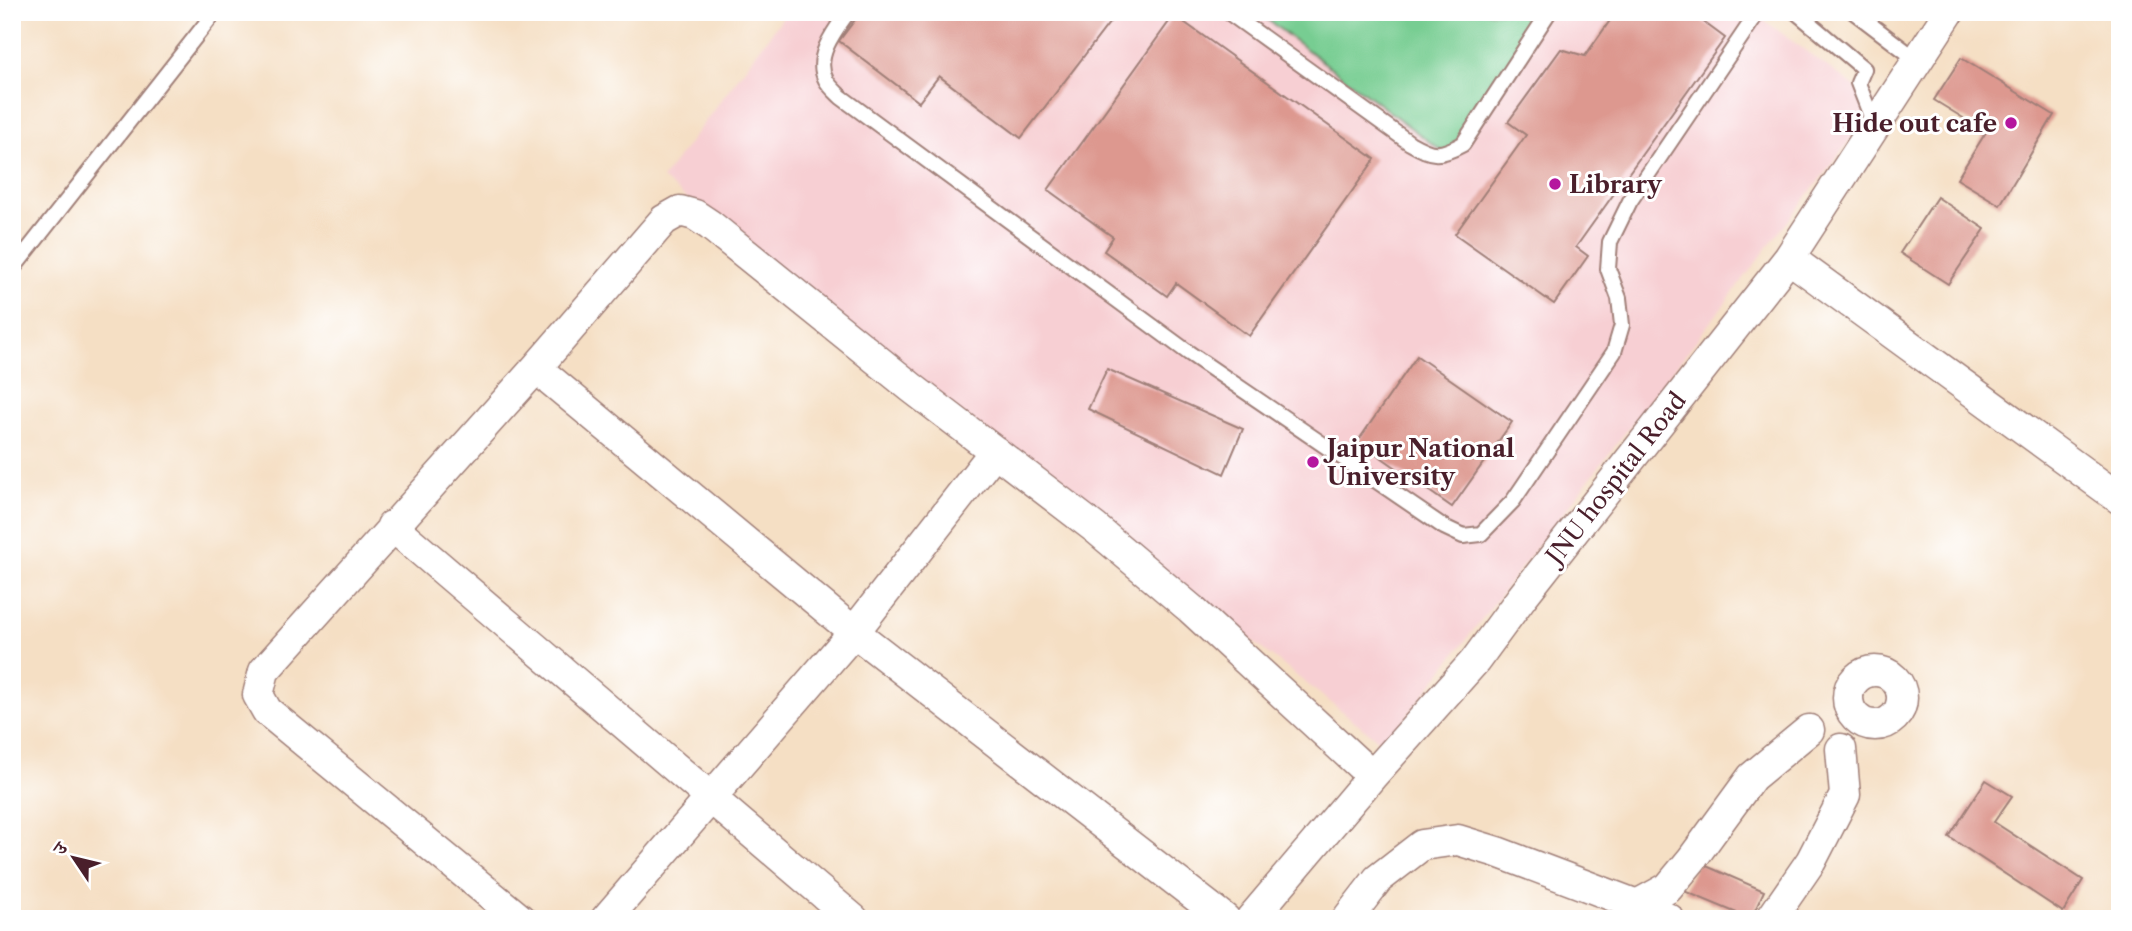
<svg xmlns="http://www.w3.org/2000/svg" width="2132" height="931" font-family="'Libre Caslon Text','Noto Serif Devanagari',serif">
  <rect width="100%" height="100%" fill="#fff"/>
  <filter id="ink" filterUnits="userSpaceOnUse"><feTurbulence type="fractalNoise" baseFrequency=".0143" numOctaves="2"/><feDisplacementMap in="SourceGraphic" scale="14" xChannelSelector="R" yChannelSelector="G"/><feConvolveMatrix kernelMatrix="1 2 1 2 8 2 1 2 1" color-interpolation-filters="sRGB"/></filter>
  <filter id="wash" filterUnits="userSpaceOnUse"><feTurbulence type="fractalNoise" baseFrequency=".00686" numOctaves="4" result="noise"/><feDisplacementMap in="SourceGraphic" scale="28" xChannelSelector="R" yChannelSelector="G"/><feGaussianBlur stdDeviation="1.57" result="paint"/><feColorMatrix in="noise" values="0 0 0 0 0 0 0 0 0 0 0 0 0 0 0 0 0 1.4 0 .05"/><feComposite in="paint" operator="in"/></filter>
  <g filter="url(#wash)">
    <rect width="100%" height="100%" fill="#f5dfc4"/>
    <path fill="#f7cfd3" d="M787 12H1753L1878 104 1385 745 662 179Z"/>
    <path fill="#77cd92" stroke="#60765e" stroke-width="2" d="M1257 12H1544L1447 155Z"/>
    <g id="blocks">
      <path fill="#dd988f" d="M861 12H1114L1116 14 1021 138 939 76 919 102 839 41Z
        M1616 12H1690L1725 38 1576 247 1588 256 1554 304 1455 234 1526 135 1508 122 1561 49 1585 56Z
        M1174 15 1375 159 1249 336 1176 283 1167 296 1104 251 1113 237 1048 190Z
        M1961 58 2054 115 2000 205 1957 179 1986 132 1934 100Z
        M1937 197 1985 229 1948 284 1900 253Z
        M1417 356 1512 422 1452 507 1358 441Z
        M1107 369 1243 429 1224 474 1088 409Z
        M1986 780 2012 796 1994 822 2083 880 2063 912 1949 837Z
        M1697 862 1764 891 1751 919 1684 891Z"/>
    </g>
  </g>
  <g filter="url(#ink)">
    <use href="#blocks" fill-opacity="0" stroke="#a07f78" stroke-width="2"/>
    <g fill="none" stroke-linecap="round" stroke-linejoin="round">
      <defs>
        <path id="lane" d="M848 12C836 29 813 57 826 80 829 86 836 92 841 97L1189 353 1444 527 1463 536 1481 534 1513 501 1614 352 1622 325 1619 298 1608 269 1610 242 1630 201 1758 12
          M1228 12 1410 143C1433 156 1439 157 1463 144L1549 12
          M1796 12 1864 69 1858 83 1874 124
          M1854 12 1917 60
          M12 270 215 12"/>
        <path id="street" d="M1789 258 2120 499
          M536 368 854 632 1225 919
          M392 526 853 919
          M1848 698a27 27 0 1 1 54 0a27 27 0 1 1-54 0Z
          M1629 917 1637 905 1669 919
          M520 919 267 711 258 695 264 671 536 368 664 220 680 211 695 215 710 225 912 388 1095 528 1191 609 1372 776
          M606 919 854 632 995 451
          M1251 919 1372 776 1475 661 1522 597 1789 258 1949 12
          M1347 919 1378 879 1422 845 1458 840 1497 852 1637 905 1668 888 1692 859 1752 777 1809 730
          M1771 919 1811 861 1845 795 1841 749"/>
      </defs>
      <use href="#lane" stroke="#a07f78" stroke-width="18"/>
      <use href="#street" stroke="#a07f78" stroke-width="33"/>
      <use href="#lane" stroke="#fff" stroke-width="14"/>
      <use href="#street" stroke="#fff" stroke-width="30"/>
    </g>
  </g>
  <g fill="#b5179e" stroke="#fff" stroke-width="2.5">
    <circle cx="2011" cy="123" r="7"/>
    <circle cx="1555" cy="184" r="7"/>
    <circle cx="1313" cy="462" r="7"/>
  </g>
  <g text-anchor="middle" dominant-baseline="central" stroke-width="6" stroke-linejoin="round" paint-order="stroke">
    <g font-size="24" font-weight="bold" fill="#4a1f2b" stroke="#fff" text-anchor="start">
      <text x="1997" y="123" text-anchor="end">Hide out cafe</text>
      <text x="1569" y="184">Library</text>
      <text x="1327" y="448">Jaipur National<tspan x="1327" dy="28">University</tspan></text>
    </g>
    <g font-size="24" fill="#4a1f2b" stroke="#fff">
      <text transform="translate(1616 478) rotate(-52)">JNU hospital Road</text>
    </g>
  </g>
  <rect width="2132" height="931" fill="none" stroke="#fff" stroke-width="42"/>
  <g transform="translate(74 858) rotate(305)" stroke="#ffffff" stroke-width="5" paint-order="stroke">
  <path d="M0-5L12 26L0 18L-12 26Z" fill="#4a1f2b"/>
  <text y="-10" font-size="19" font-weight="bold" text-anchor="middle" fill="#4a1f2b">उ</text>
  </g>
</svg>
